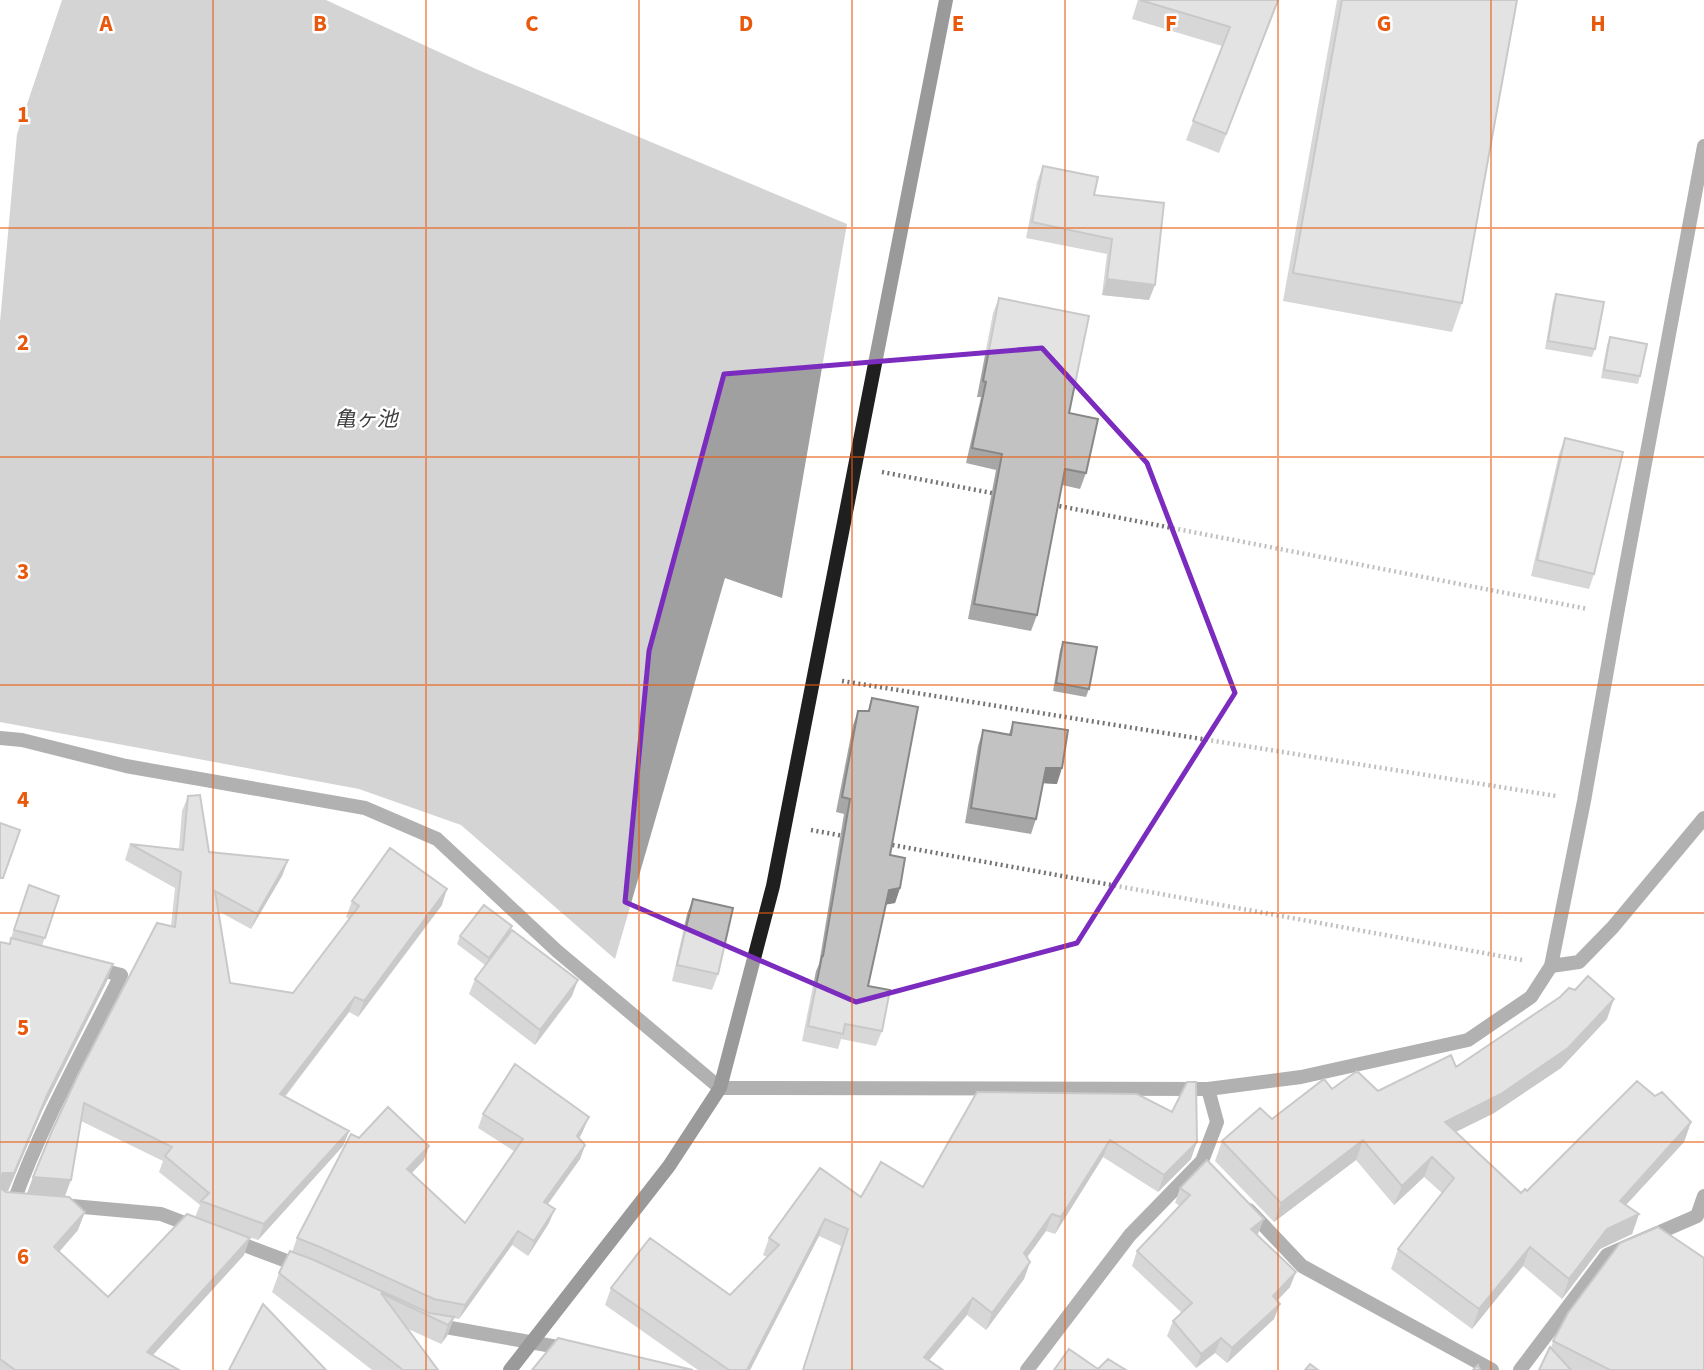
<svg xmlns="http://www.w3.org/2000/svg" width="1704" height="1370" font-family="'Source Sans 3','Noto Sans JP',sans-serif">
  <rect width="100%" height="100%" fill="#fff"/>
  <path fill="#a0a0a0" d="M62 0H326L476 69 847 224 782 598 725 578 615 959 461 825 359 789 0 722V322L17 134Z"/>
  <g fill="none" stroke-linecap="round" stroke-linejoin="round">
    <path stroke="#747474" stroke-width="4.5" stroke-dasharray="2 3.5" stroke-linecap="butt" d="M882 472 997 494
      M1054 505 1588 609
      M842 681 1556 796
      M811 830 844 836
      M887 844 1522 960"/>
    <path stroke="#525252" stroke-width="14" d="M1551 966 1579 962 1613 927 1704 818
      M1520 1370 1607 1255 1697 1216 1704 1196"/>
    <path stroke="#525252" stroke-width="14" d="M0 738 22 740 126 766 365 808 437 839 557 951 720 1088 1208 1089 1301 1077 1468 1040 1531 997 1551 966 1584 801 1617 614 1704 146
      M14 1201C42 1123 84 1049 121 975L94 968
      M61 1205 161 1214 195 1227
      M1249 1210 1302 1266 1492 1370
      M231 1240 300 1266
      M434 1325 569 1349
      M1027 1370 1130 1235 1202 1161 1217 1122 1208 1089"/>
    <path stroke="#1f1f1f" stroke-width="14" d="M510 1370 669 1166 720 1088 773 886 946 0"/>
  </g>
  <path fill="#a7a7a7" d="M1138 0H1279L1219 153 1186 140 1222 46 1132 19Z
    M1337 0H1517L1462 303 1452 332 1283 301Z
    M1043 166 1094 195 1149 300 1102 295 1107 254 1026 238 1037 182Z
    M1556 294 1595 349 1592 357 1545 349 1553 302Z
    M999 298 1069 413 1086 473 1080 489 1062 485 1037 615 1031 631 968 619 996 470 966 463 981 397H977L993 313Z
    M1610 337 1640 376 1638 384 1601 378 1607 345Z
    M1565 438 1594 574 1589 589 1531 576 1559 454Z
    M1063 642 1089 689 1086 697 1053 691 1060 650Z
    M872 698 890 855 900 888 895 903 886 904 868 986 882 1031 876 1046 841 1039 838 1049 802 1041 816 971 819 964 844 814 836 812 853 725 858 711H868Z
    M1013 722 1057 784 1043 783 1036 819 1031 834 965 823 978 746 983 730 1009 734Z
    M188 796 209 852 288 860 282 876 251 929 218 911 230 983 293 993 349 919 346 917 352 901 442 905 358 1017 349 1012 285 1097 349 1131 343 1146 258 1240 195 1217 200 1205 159 1172 163 1161 81 1121 65 1196 27 1193 171 926 175 888 125 860 130 844 179 849 182 811Z
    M29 885 59 896 42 946 11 938Z
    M693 899 718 974 712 990 672 981 687 914Z
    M510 932 572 996 535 1045 469 994 475 979 485 965 457 944 460 936Z
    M0 942 113 964 107 981 42 1111 8 1191H4L78 1230 59 1251 108 1297 244 1255 153 1355 179 1370H0Z
    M1607 1019 1561 1068 1494 1113 1456 1132 1521 1193 1527 1191 1655 1096 1691 1122 1684 1142 1626 1205 1639 1214 1632 1234 1600 1249 1562 1299 1523 1266 1472 1329 1391 1269 1398 1249 1442 1193 1424 1177 1394 1205 1356 1160 1274 1222 1215 1161 1222 1141 1272 1119 1332 1089 1378 1091Z
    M977 1092 1191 1159 1158 1192 1103 1157 1055 1234 1046 1231 1027 1257 1030 1262 1024 1279 986 1330 967 1315 929 1360 943 1370H803L841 1246 819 1236 750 1370H698L605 1305 611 1288 730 1295 767 1257 763 1255 769 1238 861 1197 923 1187Z
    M483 1114 583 1131 579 1139 585 1145 580 1159 548 1204 549 1223 528 1256 512 1245 459 1319 454 1318 447 1336 441 1344 406 1328 438 1370H372L272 1292 279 1273 292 1252 297 1238 359 1138 424 1160 412 1173 465 1223 514 1151 478 1128Z
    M1180 1188 1258 1234 1257 1235 1290 1287 1277 1301 1274 1319 1227 1363 1215 1353 1196 1368 1167 1336 1173 1321 1182 1313 1132 1266 1137 1251 1180 1206 1175 1203Z
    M1553 1341 1704 1370H1539L1551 1348Z"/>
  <path fill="#888" d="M1107 279 1155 285 1149 300 1102 295Z
    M1046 768H1062L1057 784 1040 783Z
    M288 860 282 876 251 929 257 914Z
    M900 888 895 903 884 905 889 890Z
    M447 889 442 905 358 1017 364 1001Z
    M512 926 509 934 486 966 489 958Z
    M113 964 107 981 42 1111 8 1191H0V1176L48 1093Z
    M578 980 572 996 535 1045 540 1030Z
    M355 997 349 1012 274 1110 280 1094Z
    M1614 999 1607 1019 1561 1068 1494 1113 1437 1141 1445 1122Z
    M589 1117 583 1131 571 1151 577 1136Z
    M1691 1122 1684 1142 1612 1220 1620 1201Z
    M349 1131 343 1146 258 1240 264 1224Z
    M1110 1140 1103 1157 1055 1234 1061 1217Z
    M1363 1140 1356 1160 1274 1222 1281 1203Z
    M1197 1142 1191 1159 1158 1192 1164 1175Z
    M585 1145 580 1159 539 1216 544 1202Z
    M429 1146 424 1160 402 1183 407 1169Z
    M1432 1157 1424 1177 1394 1205 1402 1186Z
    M33 1177 71 1180 65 1196 27 1193Z
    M555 1209 549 1223 528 1256 534 1241Z
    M85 1212 78 1230 48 1265 54 1247Z
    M1052 1214 1046 1231 1018 1270 1024 1253Z
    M1639 1214 1632 1234 1600 1249 1562 1299 1569 1279 1607 1229Z
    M825 1219 819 1236 750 1370H747Z
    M1264 1219 1258 1234 1246 1244 1251 1229Z
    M518 1231 512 1245 459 1319 465 1305Z
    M250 1238 244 1255 140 1369 147 1352Z
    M1530 1247 1523 1266 1472 1329 1479 1309Z
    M1030 1262 1024 1279 986 1330 992 1313Z
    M1296 1272 1290 1287 1267 1311 1273 1296Z
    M973 1298 967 1315 921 1370 924 1357Z
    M1280 1304 1274 1319 1227 1363 1232 1348Z
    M454 1317 447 1336 441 1344 448 1325Z
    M1221 1338 1215 1353 1196 1368 1201 1354Z"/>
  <path fill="#c2c2c2" stroke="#888" stroke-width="2" d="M1140 0H1278L1226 134 1193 121 1230 27Z
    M1342 0H1517L1462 303 1293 273Z
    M1043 166 1098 177 1094 195 1164 203 1155 285 1107 279 1112 239 1032 222Z
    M1556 294 1604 302 1595 349 1548 341Z
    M999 298 1089 316 1069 413 1098 419 1086 473 1065 469 1037 615 974 604 1002 454 972 448 986 382 983 381Z
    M1610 337 1647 344 1640 376 1604 370Z
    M1565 438 1623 452 1594 574 1537 560Z
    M1063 642 1097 647 1089 689 1056 683Z
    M872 698 918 707 890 855 905 858 900 888 889 890 868 986 890 990 882 1031 845 1024 843 1034 808 1026 822 956H823L850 799 842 797 858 711H869Z
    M1013 722 1068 730 1062 768H1046L1036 819 971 808 983 730 1011 735Z
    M200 795 209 852 288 860 257 914 215 891 230 983 293 993 359 906 352 901 390 848 447 889 364 1001 355 997 280 1094 349 1131 264 1224 201 1201 209 1193 165 1156 172 1147 84 1103 71 1180 33 1177 52 1131 78 1075 157 923 175 927 181 872 130 844 183 850 188 796Z
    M0 823 20 830 3 878H0Z
    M29 885 59 896 45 938 14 930Z
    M693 899 733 908 718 974 677 965Z
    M484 905 512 926 489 958 460 936Z
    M512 930 578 980 540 1030 475 979Z
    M11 938 113 964 48 1093 14 1173H3L0 1176V942L10 944Z
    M1588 976 1614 999 1568 1048 1501 1094 1445 1122 1521 1193 1525 1189 1527 1191 1637 1081 1655 1096 1662 1092 1691 1122 1620 1201 1639 1214 1607 1229 1569 1279 1530 1247 1479 1309 1398 1249 1454 1178 1432 1157 1402 1186 1363 1140 1281 1203 1222 1141 1260 1108 1272 1119 1324 1079 1332 1089 1357 1071 1378 1091 1451 1055 1456 1067 1560 997 1569 988 1575 990Z
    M515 1064 589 1117 577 1136 585 1145 544 1202 555 1209 534 1241 518 1231 465 1305 434 1299 320 1247 297 1238 351 1134 359 1138 388 1107 429 1146 407 1169 465 1223 523 1139 483 1114Z
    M1187 1082H1196L1197 1142 1164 1175 1110 1140 1061 1217 1052 1214 1024 1253 1030 1262 992 1313 973 1298 924 1357 943 1370H803L848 1229 825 1219 747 1370H729L611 1288 650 1238 730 1295 779 1245 769 1238 820 1168 861 1197 881 1162 923 1187 977 1092 1137 1094 1172 1112Z
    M1207 1160 1264 1219 1251 1229 1296 1272 1273 1296 1280 1304 1232 1348 1221 1338 1201 1354 1173 1321 1192 1303 1137 1251 1190 1195 1180 1188Z
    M0 1188 6 1192 69 1197 85 1212 54 1247 108 1297 187 1214 250 1238 147 1352 179 1370H15L0 1359Z
    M1658 1227 1704 1258V1370H1610L1553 1341 1568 1313 1620 1243Z
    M290 1251 314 1260 429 1313 454 1317 448 1325 381 1293 438 1370H403L279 1273Z
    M263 1304 326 1370H229Z
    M558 1338 693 1370H532Z
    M1550 1347 1571 1370H1539Z
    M1069 1349 1098 1369 1108 1359 1126 1370H1054Z
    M1310 1364 1318 1370H1305Z
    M1478 1365 1480 1370H1473Z"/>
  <path d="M0 0H1704V1370H0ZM1042 348 1147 463 1235 693 1077 943 856 1002 625 902 649 651 724 374Z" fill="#fff" fill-opacity=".55" fill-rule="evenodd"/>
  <path fill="none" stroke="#7b2cbf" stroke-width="5" stroke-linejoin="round" d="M1042 348 1147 463 1235 693 1077 943 856 1002 625 902 649 651 724 374Z"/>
  <path fill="none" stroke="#e8590c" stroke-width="2" stroke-opacity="0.55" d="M213 0V1370M426 0V1370M639 0V1370M852 0V1370M1065 0V1370M1278 0V1370M1491 0V1370M0 228H1704M0 457H1704M0 685H1704M0 913H1704M0 1142H1704"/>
  <g text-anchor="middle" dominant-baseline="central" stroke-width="5" stroke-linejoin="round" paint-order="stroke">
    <g font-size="21" font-style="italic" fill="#414141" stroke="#fff">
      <text x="366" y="419">亀ヶ池</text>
    </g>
  </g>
  <g font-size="23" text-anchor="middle" font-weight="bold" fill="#e8590c" stroke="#fff" stroke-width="5" stroke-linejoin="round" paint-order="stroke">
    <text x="106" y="31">A</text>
    <text x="320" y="31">B</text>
    <text x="532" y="31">C</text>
    <text x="746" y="31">D</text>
    <text x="958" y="31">E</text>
    <text x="1171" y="31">F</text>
    <text x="1384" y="31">G</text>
    <text x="1598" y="31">H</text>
    <text x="23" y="122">1</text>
    <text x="23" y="350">2</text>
    <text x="23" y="579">3</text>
    <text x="23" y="807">4</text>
    <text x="23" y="1035">5</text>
    <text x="23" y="1264">6</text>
  </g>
</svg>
